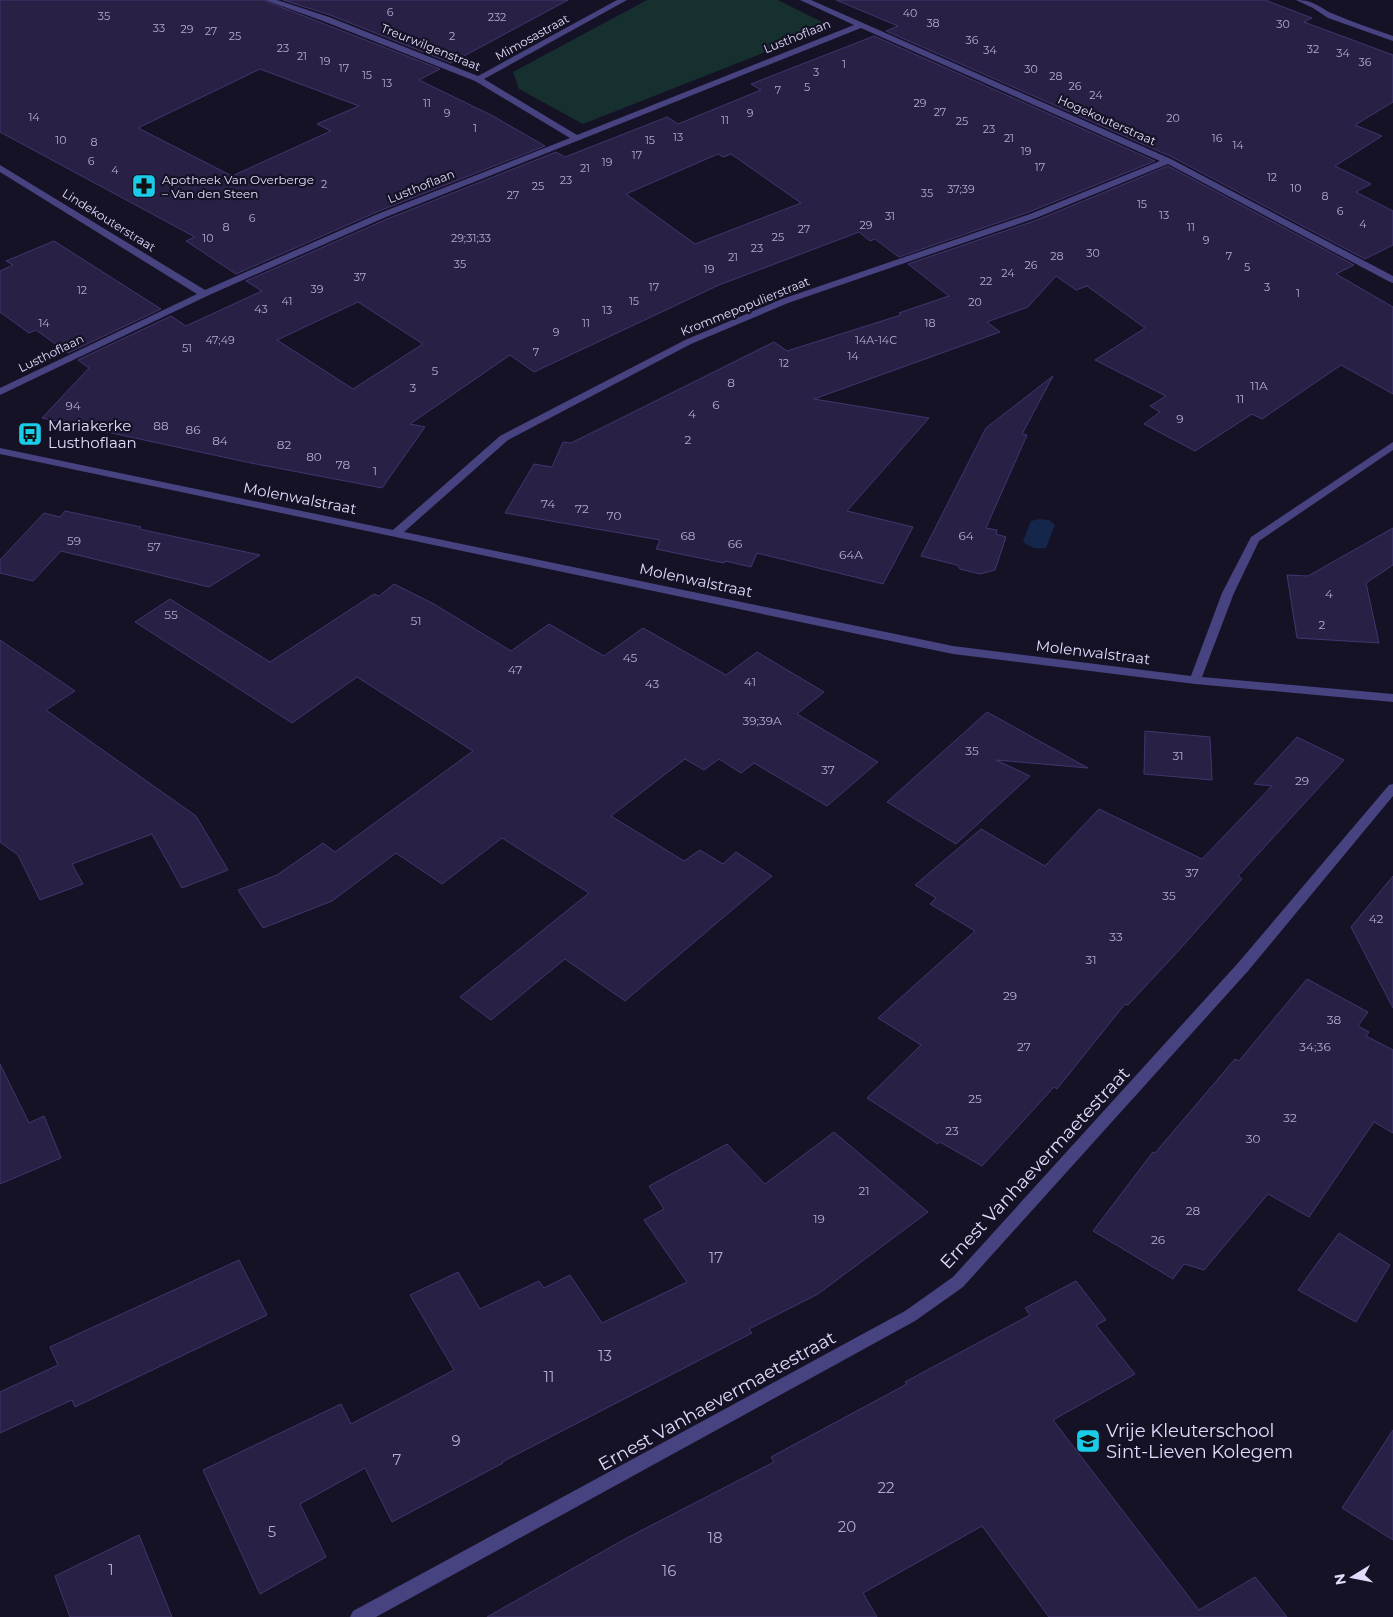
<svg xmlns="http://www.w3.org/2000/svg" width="1393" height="1617" font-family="Montserrat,sans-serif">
  <rect width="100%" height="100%" fill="#161226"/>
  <path fill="#163030" d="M647 0H778L826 24 758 55 583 124 519 89 513 72Z"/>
  <path fill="#142649" d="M1039 519 1049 520 1055 525 1046 548C1036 549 1030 548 1023 541L1031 521Z"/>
  <path fill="#292045" stroke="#42356f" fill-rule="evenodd" d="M0 0H263L440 69 419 80 493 116 545 146 379 211 236 274 186 241 195 237 0 132ZM260 69 359 106 317 124 331 131 232 176 138 128Z
    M283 0H568L451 63 330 15Z
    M836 0H1265L1312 18 1304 22 1393 55V102L1355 125 1382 136 1335 166 1371 184 1356 192 1393 211V245L1365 259 1172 157 886 31 898 26Z
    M874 36 1155 161 1029 212 899 257 875 239 870 241 859 232 719 285 534 372 510 355 410 424 425 427 382 488 251 463 42 418 89 368 78 360 171 316 186 326 262 291 246 281 387 219 556 152 565 157 667 117 678 124 761 90 751 84ZM718 154 723 157 731 154 801 203 695 244 626 194ZM358 302 423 344 353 389 277 340Z
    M1168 166 1354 265 1336 274 1393 307V394L1341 365 1262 419 1252 414 1195 451 1144 424 1160 412 1150 406 1166 396 1095 360 1145 328 1087 286 1076 290 1056 276 1028 307 987 322 1000 332 814 399 929 418 847 511 913 527 883 584 757 553 751 567 725 561 724 563 656 549 660 540 505 513 534 464 552 467 563 442 571 443 774 342 787 351 901 315 899 313 949 296 908 264 1037 220Z
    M54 241 161 309 68 353 36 330 29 333 0 312V271L13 265 6 261Z
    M1053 376 1022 434 1027 435 986 528 997 530 996 534 1006 537 995 570 980 574 960 569 957 565 921 556 986 428Z
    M65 511 141 527 139 529 260 555 209 587 61 551 33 581 0 573V560L44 513 60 517Z
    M1393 528V565L1366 583 1379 643 1297 638 1287 575 1308 576Z
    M394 584 434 604 511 651 549 624 604 656 643 628 726 675 757 652 824 692 797 714 878 762 827 806 754 763 741 773 719 759 704 770 685 759 611 816 684 861 700 850 723 864 736 852 772 876 625 1001 565 959 491 1020 460 997 589 893 502 838 442 884 396 853 332 901 263 928 238 890 277 875 323 843 335 852 473 751 357 677 292 723 135 622 170 599 270 662 374 594 379 596Z
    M0 640 75 691 46 710 196 816 228 870 182 888 152 834 72 864 83 884 40 900 18 855 0 842Z
    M987 712 1088 768 996 760 1030 776 956 844 887 802Z
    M1145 731 1210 737 1212 780 1144 774Z
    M1297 737 1344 760 1238 876 1242 879 1180 949 1128 1005 1125 1004 1057 1089 1054 1087 982 1166 940 1142 938 1144 867 1098 921 1045 878 1018 975 931 930 904 936 898 915 885 981 829 1045 866 1099 809 1202 859 1272 786 1254 784Z
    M1393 876V1008L1351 927Z
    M1307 979 1368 1012 1358 1026 1369 1032 1366 1036 1393 1050V1133L1374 1122 1309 1217 1268 1194 1204 1270 1184 1264 1173 1279 1093 1231 1153 1152 1155 1153 1235 1059 1239 1061Z
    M0 1064 29 1123 44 1116 61 1158 0 1184Z
    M834 1132 928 1212 818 1294 749 1329 752 1333 502 1462 503 1463 392 1522 365 1468 300 1504 326 1557 260 1594 203 1470 341 1404 351 1424 454 1370 410 1295 458 1272 480 1309 539 1281 544 1288 570 1275 602 1323 687 1282 644 1220 664 1209 649 1186 727 1144 765 1184Z
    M1339 1233 1390 1265 1356 1322 1298 1290Z
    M239 1260 267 1315 75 1407 72 1400 0 1433V1392L58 1365 50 1347Z
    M1076 1281 1106 1320 1096 1325 1135 1374 1053 1420 1199 1610 1255 1577 1287 1617H1049L982 1526 863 1593 877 1617H487L625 1539 774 1462 771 1457 907 1384 905 1382 1030 1315 1025 1308Z
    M1393 1430V1540L1342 1508Z
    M139 1535 172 1617H70L55 1576Z"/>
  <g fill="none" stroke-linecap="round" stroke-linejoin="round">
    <path fill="#474280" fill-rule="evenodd" d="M265 0H277L329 17 478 76 617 0H627L484 79 577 135 854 25 800 0H811L1171 159 1393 276V283L1390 282 1168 164 1036 218 788 303 691 344 508 440 404 532 953 646 1191 676 1222 593 1251 537 1393 442V450L1259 541 1234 593 1202 677 1393 694V702L1195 684 953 654 0 454V448L393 530 500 436 685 340 782 299 1030 214 1160 161 861 28 386 217 207 296 0 395V388L197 294 0 172V165L205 290 380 213 570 138 475 81 323 21Z
      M1296 0C1316 0 1320 9 1336 15 1355 23 1374 29 1393 36V41L1328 18 1313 8Z
      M1393 784V796L1248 971 963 1287 915 1321 376 1617H350L353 1611 905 1311 953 1277 1238 963 1389 785Z"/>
  </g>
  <defs>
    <symbol id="pharmacy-square" viewBox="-11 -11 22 22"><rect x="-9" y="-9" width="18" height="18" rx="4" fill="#1bcce8" stroke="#161226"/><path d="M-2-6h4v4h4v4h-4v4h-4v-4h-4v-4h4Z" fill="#111"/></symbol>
    <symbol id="bus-square" viewBox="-11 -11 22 22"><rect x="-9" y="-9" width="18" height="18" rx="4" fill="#1bcce8" stroke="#161226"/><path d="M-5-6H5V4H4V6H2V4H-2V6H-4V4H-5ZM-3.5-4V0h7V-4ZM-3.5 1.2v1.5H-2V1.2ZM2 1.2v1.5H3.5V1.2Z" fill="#111"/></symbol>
    <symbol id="school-square" viewBox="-11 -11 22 22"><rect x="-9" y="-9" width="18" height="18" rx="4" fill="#1bcce8" stroke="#161226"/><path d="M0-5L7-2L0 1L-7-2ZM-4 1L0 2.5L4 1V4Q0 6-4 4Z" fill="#111"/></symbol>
  </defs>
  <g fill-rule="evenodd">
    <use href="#pharmacy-square" x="130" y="172" width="28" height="28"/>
    <use href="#bus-square" x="16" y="420" width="28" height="28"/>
    <use href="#school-square" x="1074" y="1427" width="28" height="28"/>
  </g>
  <g text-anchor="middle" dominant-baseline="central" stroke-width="4.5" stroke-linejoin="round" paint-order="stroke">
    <g font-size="11" fill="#b2acce">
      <text x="390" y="12">6</text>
      <text x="910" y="13">40</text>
      <text x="104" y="16">35</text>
      <text x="497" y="17">232</text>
      <text x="933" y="23">38</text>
      <text x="1283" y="24">30</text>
      <text x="159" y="28">33</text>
      <text x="187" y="29">29</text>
      <text x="211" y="31">27</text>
      <text x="235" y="36">25</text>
      <text x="452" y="36">2</text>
      <text x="972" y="40">36</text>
      <text x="283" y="48">23</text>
      <text x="1313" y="49">32</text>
      <text x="990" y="50">34</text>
      <text x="1343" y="53">34</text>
      <text x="302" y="56">21</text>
      <text x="325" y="61">19</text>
      <text x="1365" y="62">36</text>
      <text x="844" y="64">1</text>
      <text x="344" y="68">17</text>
      <text x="1031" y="69">30</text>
      <text x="816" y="72">3</text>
      <text x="367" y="75">15</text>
      <text x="1056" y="76">28</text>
      <text x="387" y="83">13</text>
      <text x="1075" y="86">26</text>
      <text x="807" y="87">5</text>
      <text x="778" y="90">7</text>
      <text x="1096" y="95">24</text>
      <text x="427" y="103">11</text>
      <text x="920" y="103">29</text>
      <text x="940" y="112">27</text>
      <text x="447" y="113">9</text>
      <text x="750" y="113">9</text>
      <text x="34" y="117">14</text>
      <text x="1173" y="118">20</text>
      <text x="725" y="120">11</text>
      <text x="962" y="121">25</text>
      <text x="475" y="128">1</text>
      <text x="989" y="129">23</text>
      <text x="678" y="137">13</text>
      <text x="1009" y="138">21</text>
      <text x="1217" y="138">16</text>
      <text x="61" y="140">10</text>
      <text x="650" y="140">15</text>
      <text x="94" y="142">8</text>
      <text x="1238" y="145">14</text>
      <text x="1026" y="151">19</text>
      <text x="637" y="155">17</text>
      <text x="91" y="161">6</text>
      <text x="607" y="162">19</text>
      <text x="1040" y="167">17</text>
      <text x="585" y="168">21</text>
      <text x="115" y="170">4</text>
      <text x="1272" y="177">12</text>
      <text x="566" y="180">23</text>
      <text x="324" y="184">2</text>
      <text x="538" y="186">25</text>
      <text x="1296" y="188">10</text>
      <text x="961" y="189">37;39</text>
      <text x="927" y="193">35</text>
      <text x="513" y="195">27</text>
      <text x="1325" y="196">8</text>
      <text x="1142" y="204">15</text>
      <text x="1340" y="211">6</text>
      <text x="1164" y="215">13</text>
      <text x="890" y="216">31</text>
      <text x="252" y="218">6</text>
      <text x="1363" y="224">4</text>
      <text x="866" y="225">29</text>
      <text x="226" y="227">8</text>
      <text x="1191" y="227">11</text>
      <text x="804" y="229">27</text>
      <text x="778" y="237">25</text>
      <text x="208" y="238">10</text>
      <text x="471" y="238">29;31;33</text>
      <text x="1206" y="240">9</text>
      <text x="757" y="248">23</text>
      <text x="1093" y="253">30</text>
      <text x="1057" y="256">28</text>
      <text x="1229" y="256">7</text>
      <text x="733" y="257">21</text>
      <text x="460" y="264">35</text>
      <text x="1031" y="265">26</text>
      <text x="1247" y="267">5</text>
      <text x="709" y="269">19</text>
      <text x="1008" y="273">24</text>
      <text x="360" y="277">37</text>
      <text x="986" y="281">22</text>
      <text x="654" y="287">17</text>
      <text x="1267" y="287">3</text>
      <text x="317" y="289">39</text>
      <text x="82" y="290">12</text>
      <text x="1298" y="293">1</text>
      <text x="287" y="301">41</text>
      <text x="634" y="301">15</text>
      <text x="975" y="302">20</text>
      <text x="261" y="309">43</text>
      <text x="607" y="310">13</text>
      <text x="44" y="323">14</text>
      <text x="586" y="323">11</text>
      <text x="930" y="323">18</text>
      <text x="556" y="332">9</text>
      <text x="220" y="340">47;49</text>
      <text x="876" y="340">14A-14C</text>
      <text x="187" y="348">51</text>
      <text x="536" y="352">7</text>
      <text x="853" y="356">14</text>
      <text x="784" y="363">12</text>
    </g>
    <g font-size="12" fill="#e0dbfb" stroke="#161226">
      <text transform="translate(797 36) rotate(-22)">Lusthoflaan</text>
      <text transform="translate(532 37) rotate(-29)">Mimosastraat</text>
      <text transform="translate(431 47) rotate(22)">Treurwilgenstraat</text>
      <text transform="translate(1107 120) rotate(24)">Hogekouterstraat</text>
      <text transform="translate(421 186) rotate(-22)">Lusthoflaan</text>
      <text transform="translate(109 220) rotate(32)">Lindekouterstraat</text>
      <text transform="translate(745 306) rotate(-22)">Krommepopulierstraat</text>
      <text transform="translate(51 353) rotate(-26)">Lusthoflaan</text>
    </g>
    <g font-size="12" fill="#e0dbfb" stroke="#161226" text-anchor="start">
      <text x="162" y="179">Apotheek Van Overberge<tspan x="162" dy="14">– Van den Steen</tspan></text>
    </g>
    <g font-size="12" fill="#b2acce">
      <text x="435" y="370">5</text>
      <text x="731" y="382">8</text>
      <text x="1259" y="385">11A</text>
      <text x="413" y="387">3</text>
      <text x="1240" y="398">11</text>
      <text x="716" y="404">6</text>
      <text x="73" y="405">94</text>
      <text x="692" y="413">4</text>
      <text x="1180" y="418">9</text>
      <text x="161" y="425">88</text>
      <text x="193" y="429">86</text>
      <text x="688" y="439">2</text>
      <text x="220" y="440">84</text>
      <text x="284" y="444">82</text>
      <text x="314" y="456">80</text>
      <text x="343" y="464">78</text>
      <text x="375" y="470">1</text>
      <text x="548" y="503">74</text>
      <text x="582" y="508">72</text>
      <text x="614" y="515">70</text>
      <text x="688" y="535">68</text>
      <text x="966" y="535">64</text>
      <text x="74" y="540">59</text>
      <text x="735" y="543">66</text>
      <text x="154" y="546">57</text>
      <text x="851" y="554">64A</text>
      <text x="1329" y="593">4</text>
      <text x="171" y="614">55</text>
      <text x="416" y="620">51</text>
      <text x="1322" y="624">2</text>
      <text x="630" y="657">45</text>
      <text x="515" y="669">47</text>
      <text x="750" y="681">41</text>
      <text x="652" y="683">43</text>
      <text x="762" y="720">39;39A</text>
      <text x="972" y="750">35</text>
      <text x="1178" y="755">31</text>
      <text x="828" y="769">37</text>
      <text x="1302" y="780">29</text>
      <text x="1192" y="872">37</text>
      <text x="1169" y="895">35</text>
      <text x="1376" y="918">42</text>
      <text x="1116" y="936">33</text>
      <text x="1091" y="959">31</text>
      <text x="1010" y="995">29</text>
      <text x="1334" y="1019">38</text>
      <text x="1024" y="1046">27</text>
      <text x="1315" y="1046">34;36</text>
      <text x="975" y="1098">25</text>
      <text x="1290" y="1117">32</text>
      <text x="952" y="1130">23</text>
      <text x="1253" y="1138">30</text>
      <text x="864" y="1190">21</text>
      <text x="1193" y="1210">28</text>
      <text x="819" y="1218">19</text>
      <text x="1158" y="1239">26</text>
    </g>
    <g font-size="15" fill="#e0dbfb" stroke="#161226" text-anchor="start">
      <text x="48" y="425">Mariakerke<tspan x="48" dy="17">Lusthoflaan</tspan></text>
    </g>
    <g font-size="15" fill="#e0dbfb" stroke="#161226">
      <text transform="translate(300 498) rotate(11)">Molenwalstraat</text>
      <text transform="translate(696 580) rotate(12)">Molenwalstraat</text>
      <text transform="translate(1093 652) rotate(7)">Molenwalstraat</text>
    </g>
    <g font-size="15" fill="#b2acce">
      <text x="716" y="1257">17</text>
      <text x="605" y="1355">13</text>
      <text x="549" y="1376">11</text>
      <text x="456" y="1440">9</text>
      <text x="397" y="1459">7</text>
      <text x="886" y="1487">22</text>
      <text x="847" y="1526">20</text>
      <text x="272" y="1531">5</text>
      <text x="715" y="1537">18</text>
      <text x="111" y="1569">1</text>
      <text x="669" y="1570">16</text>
    </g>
    <g font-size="18" fill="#e0dbfb" stroke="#161226">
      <text transform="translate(1035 1168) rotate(-47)">Ernest Vanhaevermaetestraat</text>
      <text transform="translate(717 1401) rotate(-29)">Ernest Vanhaevermaetestraat</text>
    </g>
    <g font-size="18" fill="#e0dbfb" stroke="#161226" text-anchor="start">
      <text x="1106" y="1431">Vrije Kleuterschool<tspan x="1106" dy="21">Sint-Lieven Kolegem</tspan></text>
    </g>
  </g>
  <g transform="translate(1353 1577) rotate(260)" stroke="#161226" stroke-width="4" paint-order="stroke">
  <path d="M0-4L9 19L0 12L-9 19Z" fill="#e0dbfb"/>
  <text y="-8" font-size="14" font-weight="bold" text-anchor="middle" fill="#e0dbfb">N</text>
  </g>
</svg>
